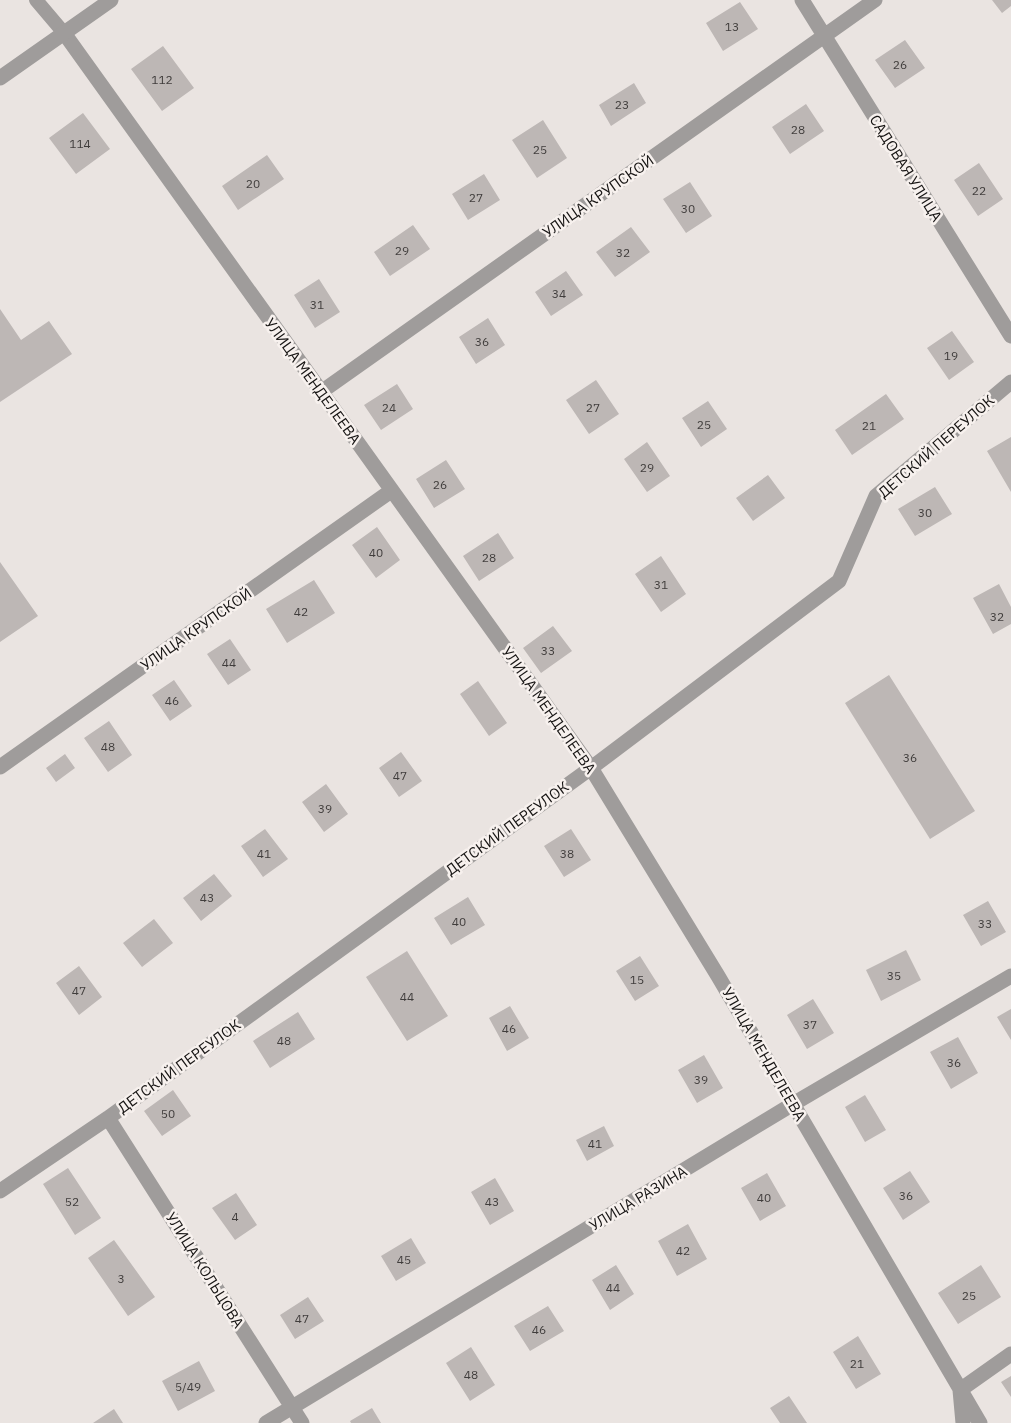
<svg xmlns="http://www.w3.org/2000/svg" width="1011" height="1423" font-family="'IBM Plex Sans',sans-serif">
  <rect width="100%" height="100%" fill="#eae4e1"/>
  <path fill="#bdb7b5" d="M992 0H1011V6L1002 13Z
    M740 2 758 29 723 51 706 23Z
    M905 40 925 68 895 88 875 60Z
    M163 46 194 88 162 111 131 69Z
    M634 83 646 103 611 126 599 105Z
    M806 104 824 131 790 154 772 127Z
    M83 113 110 149 76 174 49 138Z
    M543 120 567 158 537 178 512 140Z
    M267 155 284 179 238 210 222 186Z
    M979 163 1003 199 978 216 954 180Z
    M484 174 500 200 468 220 452 194Z
    M690 182 712 216 686 233 663 199Z
    M413 225 430 249 390 276 374 252Z
    M631 227 650 252 615 277 596 252Z
    M566 271 583 295 551 316 535 292Z
    M319 279 340 312 315 328 294 295Z
    M0 309 21 340 49 321 72 354 0 402Z
    M488 318 505 345 476 364 459 337Z
    M952 331 974 362 949 380 927 348Z
    M596 380 619 414 589 434 566 400Z
    M397 384 413 409 381 430 364 405Z
    M886 394 904 419 852 455 835 430Z
    M708 401 727 429 701 447 682 418Z
    M1011 437V492L987 451Z
    M647 442 670 476 647 492 624 459Z
    M446 460 465 489 434 508 416 479Z
    M768 475 785 498 753 521 736 498Z
    M935 487 952 514 915 536 898 509Z
    M377 527 400 560 376 578 352 545Z
    M498 533 514 558 479 581 463 556Z
    M661 556 686 594 661 612 635 574Z
    M0 562 38 616 0 642Z
    M314 580 335 613 287 643 266 609Z
    M999 584 1011 607V624L993 634 973 598Z
    M553 626 572 651 541 673 523 648Z
    M230 639 251 670 228 685 207 654Z
    M889 675 975 811 930 839 845 703Z
    M174 680 192 706 170 721 152 695Z
    M478 681 507 723 489 736 460 694Z
    M109 721 132 755 108 772 84 738Z
    M401 752 422 781 399 797 379 768Z
    M65 754 75 768 56 782 46 768Z
    M326 784 348 814 324 832 302 802Z
    M265 829 288 859 263 877 241 846Z
    M571 829 591 860 564 877 544 846Z
    M214 874 232 896 201 921 183 898Z
    M468 897 485 925 451 945 434 918Z
    M988 901 1006 932 981 946 963 915Z
    M154 919 173 943 142 967 123 943Z
    M906 950 921 980 881 1001 866 970Z
    M407 951 448 1016 407 1041 366 977Z
    M640 956 659 986 635 1001 616 971Z
    M79 966 102 997 79 1015 56 983Z
    M813 999 834 1033 807 1049 787 1015Z
    M510 1006 529 1038 507 1051 489 1018Z
    M1011 1009V1040L997 1017Z
    M298 1012 315 1039 270 1068 253 1041Z
    M958 1037 978 1073 951 1089 930 1052Z
    M704 1055 723 1088 697 1103 678 1070Z
    M173 1090 191 1116 162 1136 144 1111Z
    M865 1095 886 1130 865 1142 845 1107Z
    M604 1126 614 1146 587 1161 576 1140Z
    M68 1168 101 1218 75 1235 43 1184Z
    M910 1171 930 1202 903 1220 883 1188Z
    M767 1173 786 1206 760 1221 741 1188Z
    M495 1178 514 1211 490 1225 471 1192Z
    M236 1193 257 1225 235 1240 212 1208Z
    M688 1224 707 1259 677 1276 658 1241Z
    M411 1238 426 1263 396 1281 381 1256Z
    M114 1240 155 1297 128 1316 88 1258Z
    M616 1265 634 1294 610 1310 592 1280Z
    M981 1265 1001 1297 958 1324 938 1293Z
    M308 1297 324 1321 295 1339 280 1315Z
    M548 1306 564 1331 530 1351 514 1326Z
    M858 1336 881 1374 856 1389 833 1352Z
    M471 1347 495 1385 470 1401 446 1363Z
    M199 1361 215 1391 178 1411 162 1381Z
    M1011 1376V1397L1001 1382Z
    M789 1396 807 1423H780L770 1408Z
    M372 1408 381 1423H351L350 1421Z
    M114 1409 123 1423H93Z"/>
  <g fill="none" stroke-linecap="round" stroke-linejoin="round">
    <path stroke="#9f9c9b" stroke-width="14" d="M36 0 64 33"/>
    <path stroke="#9f9c9b" stroke-width="15" d="M802 0 1011 336
      M64 33 591 768 718 976 980 1423
      M321 392 875 0
      M0 767 391 491
      M108 1118 302 1423
      M0 1191 108 1118 591 768 839 581 876 496 1011 382
      M266 1423 793 1104 1011 976
      M963 1423 960 1390 1011 1354"/>
    <path stroke="#9f9c9b" stroke-width="15" d="M0 78 111 0"/>
  </g>
  <g text-anchor="middle" dominant-baseline="central" stroke-width="5" stroke-linejoin="round" paint-order="stroke">
    <g font-size="12" fill="#403d3c">
      <text x="732" y="26">13</text>
      <text x="900" y="64">26</text>
      <text x="162" y="79">112</text>
      <text x="622" y="104">23</text>
      <text x="798" y="129">28</text>
      <text x="80" y="143">114</text>
      <text x="540" y="149">25</text>
      <text x="253" y="183">20</text>
      <text x="979" y="190">22</text>
      <text x="476" y="197">27</text>
      <text x="688" y="208">30</text>
      <text x="402" y="250">29</text>
      <text x="623" y="252">32</text>
      <text x="559" y="293">34</text>
      <text x="317" y="304">31</text>
      <text x="482" y="341">36</text>
      <text x="951" y="355">19</text>
      <text x="389" y="407">24</text>
      <text x="593" y="407">27</text>
      <text x="704" y="424">25</text>
      <text x="869" y="425">21</text>
      <text x="647" y="467">29</text>
      <text x="440" y="484">26</text>
      <text x="925" y="512">30</text>
      <text x="376" y="552">40</text>
      <text x="489" y="557">28</text>
      <text x="661" y="584">31</text>
      <text x="301" y="611">42</text>
      <text x="997" y="616">32</text>
      <text x="548" y="650">33</text>
      <text x="229" y="662">44</text>
      <text x="172" y="700">46</text>
      <text x="108" y="746">48</text>
      <text x="910" y="757">36</text>
      <text x="400" y="775">47</text>
      <text x="325" y="808">39</text>
      <text x="264" y="853">41</text>
      <text x="567" y="853">38</text>
      <text x="207" y="897">43</text>
      <text x="459" y="921">40</text>
      <text x="985" y="923">33</text>
      <text x="894" y="975">35</text>
      <text x="637" y="979">15</text>
      <text x="79" y="990">47</text>
      <text x="407" y="996">44</text>
      <text x="810" y="1024">37</text>
      <text x="509" y="1028">46</text>
      <text x="284" y="1040">48</text>
      <text x="954" y="1062">36</text>
      <text x="701" y="1079">39</text>
      <text x="168" y="1113">50</text>
      <text x="595" y="1143">41</text>
      <text x="906" y="1195">36</text>
      <text x="764" y="1197">40</text>
      <text x="72" y="1201">52</text>
      <text x="492" y="1201">43</text>
      <text x="235" y="1216">4</text>
      <text x="683" y="1250">42</text>
      <text x="404" y="1259">45</text>
      <text x="121" y="1278">3</text>
      <text x="613" y="1287">44</text>
      <text x="969" y="1295">25</text>
      <text x="302" y="1318">47</text>
      <text x="539" y="1329">46</text>
      <text x="857" y="1363">21</text>
      <text x="471" y="1374">48</text>
      <text x="188" y="1386">5/49</text>
    </g>
    <g font-size="15" fill="#161413" stroke="#f7f1ee">
      <text transform="translate(906 168) rotate(58)">САДОВАЯ УЛИЦА</text>
      <text transform="translate(598 196) rotate(-35)">УЛИЦА КРУПСКОЙ</text>
      <text transform="translate(313 381) rotate(54)">УЛИЦА МЕНДЕЛЕЕВА</text>
      <text transform="translate(936 446) rotate(-41)">ДЕТСКИЙ ПЕРЕУЛОК</text>
      <text transform="translate(196 629) rotate(-35)">УЛИЦА КРУПСКОЙ</text>
      <text transform="translate(549 710) rotate(55)">УЛИЦА МЕНДЕЛЕЕВА</text>
      <text transform="translate(507 828) rotate(-36)">ДЕТСКИЙ ПЕРЕУЛОК</text>
      <text transform="translate(764 1054) rotate(60)">УЛИЦА МЕНДЕЛЕЕВА</text>
      <text transform="translate(179 1066) rotate(-36)">ДЕТСКИЙ ПЕРЕУЛОК</text>
      <text transform="translate(638 1198) rotate(-31)">УЛИЦА РАЗИНА</text>
      <text transform="translate(205 1270) rotate(58)">УЛИЦА КОЛЬЦОВА</text>
    </g>
  </g>
</svg>
